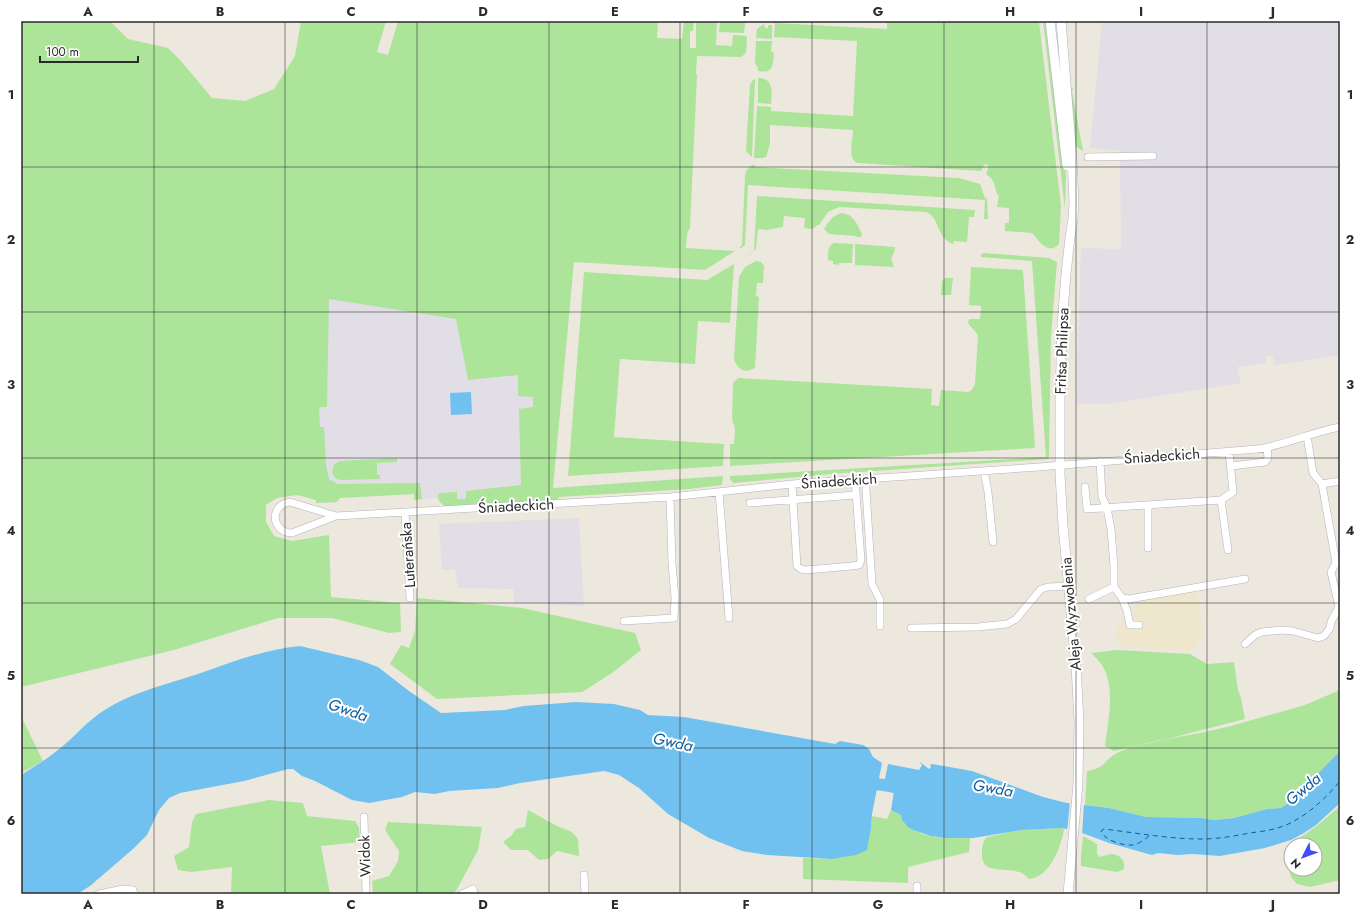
<svg xmlns="http://www.w3.org/2000/svg" width="1361" height="915" font-family="Jost,sans-serif">
  <rect width="100%" height="100%" fill="#ede8de"/>
  <path fill="#e1dee6" d="M1102 21H1340V355L1278 365H1274L1273 356H1268L1266 357V363L1237 367 1241 383 1108 404H1076L1081 248 1121 249 1120 151 1090 148Z
    M319 288 543 321 542 488 548 499 444 500 440 498 414 500V494L340 498 337 502 316 503Z
    M579 518 584 606 514 603 513 589 458 588 455 570H442L439 524Z"/>
  <path fill="#efe7cd" d="M1196 589 1204 635 1191 651 1145 649 1120 646 1115 632 1126 615 1136 606 1146 599Z"/>
  <path fill="#ace49a" fill-rule="evenodd" d="M21 21H110L128 39 168 48 181 61 212 98 245 101 274 89 295 56 301 21H359L364 22 365 21H386L377 52 388 55 398 21H658L657 38 682 39 684 21H691V22L694 23 693 31H690V48H696V21H717L716 45 732 46 733 35 747 36 746 53 741 57 697 56 696 73 697 75 690 227 687 234 686 248 735 251 705 270 574 262 553 488 723 476 722 485 690 489 559 497 557 500 447 507C441 504 438 502 438 495L440 493 457 492V499H466V491L521 485 519 409 533 407V397L518 396V375L468 380 456 319 329 299 327 407H319L320 427H324L326 465 329 479 338 484 420 483 422 499 414 500V494L340 498 337 502 316 503V500L297 495 277 498 266 505V522L274 536 292 541 329 535 331 597 400 603 401 632 389 633 332 618H278L174 650 21 687Z
    M720 21H744L745 24 744 33 719 32Z
    M887 21H1039L1061 206 1059 244C1049 256 1039 241 1032 233L1005 231V223H1009V208L997 207 999 195 997 194 994 183 991 178 986 174 989 166 985 164 981 171 857 163C847 157 853 140 853 130L770 125V144L766 157 762 158H754L757 106 771 107V111L853 116 857 41 774 37 775 23 887 29Z
    M1043 21H1048L1066 176 1065 209Z
    M764 24 765 28H768V25H772V39L756 38 757 29Z
    M756 41H772L771 52H774C773 64 774 74 758 71V68L755 63Z
    M758 78C774 77 772 93 771 104L758 103Z
    M755 79 752 157 746 151 750 85 753 80Z
    M1074 87 1072 91 1083 151 1075 146 1070 90Z
    M752 165H755V167L959 178 980 184 985 198H987L988 219H984L985 200 748 185 745 245 740 249V247L742 245 745 176 746 171Z
    M757 196 975 210 974 217H969L967 242 954 241 953 244C936 238 940 217 926 212L839 207 828 212 819 225H817L813 229 804 228 805 218 784 216 783 227 767 230 758 229 756 249 742 259 754 251Z
    M841 213C854 214 857 224 862 234L861 237H857L856 236 829 234 824 229C829 221 832 216 841 213Z
    M834 243 853 244 852 263H839V265L833 264V261L828 260C828 254 827 246 834 243Z
    M855 244 895 247C895 258 888 253 894 267L855 265Z
    M984 253 1049 258 1057 262 1051 336 1049 456 1048 459 831 474 733 483 730 479V476L1046 457 1032 261 981 257V254Z
    M756 261 761 262 764 266 763 283H757L756 296 759 297 755 368 747 371C740 370 736 366 734 359L739 277 745 267Z
    M734 264 730 323 698 321 695 364 620 359 614 437 724 444 723 466 568 476 584 272 707 280Z
    M971 267 1023 270 1035 448 730 466V444H734L735 429 732 419 733 386V383L738 378 932 389 931 405 939 406 941 390 968 392 972 390 975 384 978 335 968 323 969 319H980L981 306 969 305Z
    M945 278H953L951 295H941L942 281Z
    M397 458V462L377 463V475H380V479L341 480 336 479 332 473 334 464 340 461Z
    M417 598 522 608 635 633 641 650 612 673 582 692 437 699 390 664 401 645 409 648 415 631Z
    M1117 650 1190 654 1207 664 1234 662 1238 690 1241 698 1245 719 1167 739 1205 732 1231 726 1305 705 1340 690V751L1301 791C1288 796 1294 793 1287 804L1281 808 1267 809 1234 818 1215 820 1200 818 1146 817 1109 808 1085 805 1087 771C1107 768 1104 759 1119 752 1132 745 1151 744 1165 739L1114 751 1105 746C1108 722 1116 687 1102 665 1099 661 1095 657 1091 653Z
    M21 716 43 761 21 773Z
    M269 800 303 803 307 816 355 821 359 828 360 842 321 846 330 894H231L232 867 191 872 178 870 174 856 189 847 192 822 196 814Z
    M1340 806V880L1310 887 1297 884 1291 877 1287 863 1286 849 1291 844 1318 825ZM1291 845H1315V869H1291Z
    M528 810 557 826 572 832 578 839 579 856 557 851 548 859 539 860 528 850H511L503 842 511 836 516 829 525 827Z
    M891 810 901 815C908 839 950 839 970 838L969 852 908 867V883L803 879V858C825 859 846 860 866 850L871 828 872 816 887 819Z
    M388 822 482 827 478 850 456 891 451 894H373L372 881 389 876 398 861 399 851 385 830Z
    M1062 828 1064 829C1061 847 1050 877 1029 879 1026 876 1023 873 1019 872 1005 867 980 876 982 852 982 846 983 841 987 837L1022 830Z
    M1083 836 1097 844V854L1100 857C1104 856 1109 854 1112 854 1121 855 1127 862 1123 870L1117 872 1081 866V856Z"/>
  <path fill="#70c1f0" d="M471 392 472 414 451 415 450 393Z
    M300 646 359 660 378 667 409 691 441 713 505 710 524 706 576 702 614 704 640 710 648 715 684 717 835 744 840 741 863 745 869 749 873 757 882 763 872 814 871 828 867 850 856 855 832 859 767 855 742 851 709 838 668 814 639 788 619 775 604 771 520 783 498 788 449 791 435 794 415 792 402 797 369 803 352 800 315 781 302 776 293 769H288L244 781 180 793 169 798 159 810 147 835 133 849 90 886 77 894H21V775C32 768 44 761 54 753 70 742 83 725 100 713 129 693 164 685 198 674 233 662 262 650 300 646Z
    M1340 751V803L1316 825 1304 833 1291 840 1265 848 1220 856 1192 854 1178 855 1158 853 1152 855 1109 843 1082 833 1062 828 1022 830 973 838H946L931 836 913 830 908 827 902 820 901 815 891 810 894 791 883 789 888 764 919 770 922 765 919 761 929 769 931 767 930 765 932 764 972 771 1043 797 1067 803 1109 808 1146 817 1200 818 1215 820 1234 818 1267 809 1281 808 1287 804 1290 800V795L1294 792 1301 791Z"/>
  <path fill="#ede8de" d="M1070 802 1084 803 1082 835 1067 832Z"/>
  <g fill="none" stroke-linecap="round" stroke-linejoin="round">
    <path stroke="#70c1f0" stroke-width="12" d="M863 783 884 785 900 788"/>
    <path stroke="#0c5e9f" stroke-width="1" stroke-dasharray="5 4" stroke-linecap="butt" d="M1149 836C1144 840 1139 844 1132 845 1123 846 1104 840 1101 831L1104 829C1137 833 1169 839 1202 839 1218 839 1234 836 1250 833 1265 831 1281 829 1294 821 1311 812 1328 796 1340 781"/>
    <defs>
      <path id="minor" d="M1088 157 1153 156
        M1100 461 1102 497 1107 508 1111 529 1114 567V587
        M1231 466 1265 462 1268 458 1267 448
        M984 471 988 492 993 542
        M866 479V490L872 584 880 600V626
        M792 484 797 566 801 569 806 570 852 566 859 565 861 560 855 479
        M1322 484 1340 481
        M1085 487 1087 509 1221 500 1233 492 1229 451
        M719 492 729 618
        M1221 500 1228 550
        M750 503 856 495
        M405 512 410 598
        M336 516 290 502C269 505 271 532 292 533L336 516 670 497 792 484 1039 467 1257 449C1286 445 1312 432 1340 427
        M1148 548V505
        M1122 598 1127 611 1130 625H1139
        M1089 599 1114 587 1122 598 1129 599 1245 579
        M624 621 674 618 675 598 672 563 670 497
        M911 628 978 627 1007 624 1016 619 1041 589 1048 587 1069 586
        M1245 644 1255 635 1262 632 1281 630 1293 631 1318 638 1324 636 1330 628 1331 622 1339 607 1331 572 1336 563 1322 484 1313 473 1307 436
        M364 817 366 894
        M584 875 585 894
        M917 886V894
        M99 894 123 889 133 890 134 894
        M462 894 473 889 474 894"/>
      <path id="tertiary" d="M1050 21 1067 166
        M1061 21 1072 158 1074 203 1073 219 1070 237 1066 274 1062 325 1060 400V474L1063 526 1076 666 1079 721 1078 784 1068 894"/>
    </defs>
    <use href="#minor" stroke="#b1b2bf" stroke-width="8"/>
    <use href="#tertiary" stroke="#b1b2bf" stroke-width="10"/>
    <use href="#minor" stroke="#fff" stroke-width="7"/>
    <use href="#tertiary" stroke="#fff" stroke-width="9"/>
  </g>
  <path fill="none" stroke="#2b2b2b" stroke-width="1" stroke-opacity="0.55" d="M154 21V894M285 21V894M417 21V894M549 21V894M680 21V894M812 21V894M944 21V894M1076 21V894M1207 21V894M21 167H1340M21 312H1340M21 458H1340M21 603H1340M21 748H1340"/>
  <g text-anchor="middle" dominant-baseline="central" stroke-width="4" stroke-linejoin="round" paint-order="stroke">
    <g font-size="15" fill="#2b2b2b" stroke="#fff">
      <text transform="translate(1062 351) rotate(-88)">Fritsa Philipsa</text>
      <text transform="translate(1162 456) rotate(-4)">Śniadeckich</text>
      <text transform="translate(839 481) rotate(-4)">Śniadeckich</text>
      <text transform="translate(516 506) rotate(-3)">Śniadeckich</text>
      <text transform="translate(408 555) rotate(-94)">Luterańska</text>
      <text transform="translate(1071 614) rotate(-95)">Aleja Wyzwolenia</text>
      <text transform="translate(365 856) rotate(-92)">Widok</text>
    </g>
    <g font-size="16" font-style="italic" fill="#0c5e9f" stroke="#fff">
      <text transform="translate(348 710) rotate(19)">Gwda</text>
      <text transform="translate(673 742) rotate(12)">Gwda</text>
      <text transform="translate(993 788) rotate(10)">Gwda</text>
      <text transform="translate(1303 789) rotate(-40)">Gwda</text>
    </g>
  </g>
  <rect width="1361" height="915" fill="none" stroke="#ffffff" stroke-width="44"/>
  <g transform="translate(1303 857) rotate(228)"><circle r="19" fill="#ffffff" stroke="#aaaaaa"/>
  <path d="M0-3L7 15L0 10L-7 15Z" fill="#3d4dfb"/>
  <text y="-6" font-size="11" font-weight="bold" text-anchor="middle" fill="#2b2b2b">N</text>
  </g>
  <path d="M40 56v6h98v-6" fill="none" stroke="#2b2b2b" stroke-width="2"/>
  <text x="46" y="56" font-size="12" fill="#2b2b2b" stroke="#ffffff" stroke-width="3" paint-order="stroke">100 m</text>
  <rect x="22" y="22" width="1317" height="871" fill="none" stroke="#2b2b2b" stroke-width="1.5"/>
  <g font-size="13" text-anchor="middle" font-weight="bold" fill="#2b2b2b">
    <text x="88" y="16">A</text>
    <text x="220" y="16">B</text>
    <text x="351" y="16">C</text>
    <text x="483" y="16">D</text>
    <text x="615" y="16">E</text>
    <text x="746" y="16">F</text>
    <text x="878" y="16">G</text>
    <text x="1010" y="16">H</text>
    <text x="1141" y="16">I</text>
    <text x="1273" y="16">J</text>
    <text x="11" y="99">1</text>
    <text x="1350" y="99">1</text>
    <text x="11" y="244">2</text>
    <text x="1350" y="244">2</text>
    <text x="11" y="389">3</text>
    <text x="1350" y="389">3</text>
    <text x="11" y="535">4</text>
    <text x="1350" y="535">4</text>
    <text x="11" y="680">5</text>
    <text x="1350" y="680">5</text>
    <text x="11" y="825">6</text>
    <text x="1350" y="825">6</text>
    <text x="88" y="909">A</text>
    <text x="220" y="909">B</text>
    <text x="351" y="909">C</text>
    <text x="483" y="909">D</text>
    <text x="615" y="909">E</text>
    <text x="746" y="909">F</text>
    <text x="878" y="909">G</text>
    <text x="1010" y="909">H</text>
    <text x="1141" y="909">I</text>
    <text x="1273" y="909">J</text>
  </g>
</svg>
